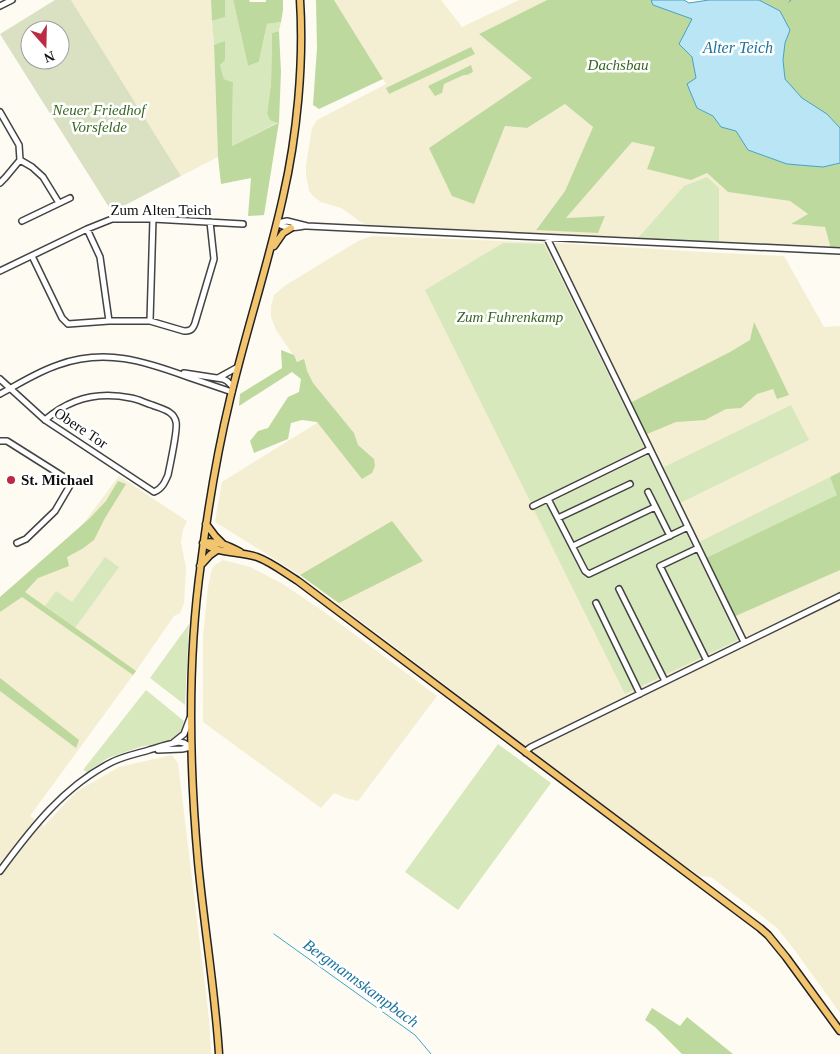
<svg xmlns="http://www.w3.org/2000/svg" width="840" height="1054" font-family="Georgia,serif">
  <rect width="100%" height="100%" fill="#fefbf3"/>
  <path fill="#f4eed3" fill-rule="evenodd" d="M71 0H211L214 45 218 157 181 176Z
    M334 0H441L462 27 519 0H547L479 34 533 78 429 148 474 204 505 126 527 128 565 104 593 127 565 191 536 229 598 233 605 216 566 218 632 142 655 147 647 169 707 173 728 192 790 201 808 214 792 224 825 227 831 249 368 225 359 221 347 212 341 208 321 202 314 197 309 191 306 175V165L312 128 317 120 386 84ZM471 65 464 75 444 84 428 86Z
    M373 236 556 243 720 253 784 256 824 327 840 326V1013L796 952 778 929 762 916 711 877 700 876 674 858 300 575 215 522 222 482 333 413 276 330 271 317V306L274 295 286 285 358 241 366 238Z
    M119 476 187 521 183 530 181 542 186 568 184 603 180 613 174 616 136 671 30 816 44 826 76 792 119 767 172 755 178 763 209 1019 211 1054H0V597L26 576 77 532Z
    M223 560 250 567 283 584 327 614 437 696 358 801 346 798 334 793 321 808 203 722V637L208 587 212 569 215 565Z"/>
  <path fill="#d8e8bd" d="M225 0H233L248 66 259 62 267 24 281 22 279 31 272 33 271 84 267 113 279 122 232 146 233 82 224 79 220 65 225 42 214 45 212 21 225 17Z
    M707 177 719 188V242L638 238 684 186Z
    M503 243 544 244 644 447 531 503 425 290Z
    M791 405 809 440 680 503 664 467Z
    M648 455 738 640 625 694 534 510Z
    M830 477 838 495 706 558 699 542Z
    M105 557 119 567 75 628 45 606 56 591 72 602Z
    M189 624 185 705 150 678Z
    M146 690 184 721 180 733 169 741 140 747 108 758 87 772 83 770Z
    M498 744 551 783 458 910 405 872Z"/>
  <path fill="#bed99d" d="M211 0H225V17L212 21Z
    M233 0H249L250 2H266V0H283V10L281 22 267 24 259 62 248 66Z
    M316 0H334L383 79 319 109 313 105 317 48Z
    M547 0H651L653 5 692 19V57L696 78 697 108 713 116 721 127 736 131 748 150 787 164 823 167 840 163V250L831 249 825 227 791 224 808 214 790 201 728 192 707 173 691 180 647 169 655 147 632 142 566 218 605 216 598 233 536 230 565 191 593 127 565 104 527 128 505 126 474 204 452 196 429 148 532 78 479 34Z
    M759 0H840V128L827 114 802 98 785 79 783 60 785 43 790 30 780 11Z
    M279 31 281 72 279 122 264 215 248 216 251 178 221 184 218 157 214 45 225 41V60L220 65 224 79 233 82 232 146 278 123 270 120 267 113 271 84 272 33Z
    M471 47 475 54 389 94 386 88Z
    M471 65 473 72 467 75H464L444 84 442 93 435 96 428 86Z
    M754 322 789 395 777 399 773 389 757 394 741 408 726 409 705 420 676 422 647 434 630 403 730 352 750 340Z
    M281 350 294 355 297 362 304 359 307 371 313 383 354 433 358 445 374 459 375 466 372 473 362 479 317 422 302 420 291 423 288 439 254 453 250 441 258 431 268 428 288 397 299 392 301 379 292 372 239 406 240 394 282 368Z
    M840 472V570L731 618 706 558 837 495 830 477Z
    M118 481 126 484 105 518 94 540 82 549 67 557 69 566 38 578 25 592 136 671 133 675 22 597 0 612V597L90 518 106 501Z
    M392 521 423 561 339 603 300 575Z
    M0 678 79 740 76 748 0 691Z
    M652 1008 680 1026 687 1017 733 1054H682L655 1027 645 1020Z"/>
  <path fill="#dae1c3" fill-rule="evenodd" d="M55 0H71L181 176 112 212 0 34ZM30 30H60V60H30Z"/>
  <path fill="#b9e5f4" stroke="#43a2c8" d="M651 0H684L689 3 709 0H759L780 11 790 30 785 43 783 60 785 79 802 98 827 114 840 128V163L823 167 787 164 748 150 736 131 721 127 713 116 697 108 687 84 696 78 692 57 679 44 692 19 653 5Z"/>
  <g fill="none" stroke-linecap="round" stroke-linejoin="round">
    <path stroke="#43a2c8" stroke-width="1" d="M789 2 791 0
      M274 934 415 1035 431 1054"/>
    <defs>
      <path id="minor" d="M0 6 12 0
        M0 112 19 145 20 160 5 178 0 183
        M20 160 32 167 43 177 59 203
        M22 221 70 198
        M277 223 287 221 307 226 348 228 840 251
        M277 223C286 229 293 228 304 226
        M87 229 100 257 109 321
        M547 238 650 449
        M32 256 62 318 68 324 109 321H150L184 331C191 331 193 329 195 323L214 259 210 222
        M0 271 87 229 112 219H153L243 224
        M150 321 153 219
        M184 373 223 379 227 381 233 387
        M218 378 238 367
        M0 379 45 420 154 492C162 489 165 482 168 475 170 465 178 429 176 422 174 411 162 409 152 405 145 403 138 399 131 398 98 391 70 398 45 420
        M0 394C19 384 37 372 58 365 105 348 144 361 188 377 203 382 217 387 232 392
        M0 441H7L72 482 55 511 26 539 17 543
        M648 492 670 536
        M548 499 585 571 589 574 688 527
        M533 506 650 449 744 642
        M558 518 630 484
        M573 546 655 507
        M698 548 660 566 707 661
        M619 589 665 681
        M596 603 640 694
        M174 742 184 734 190 718
        M158 750 182 749 191 747
        M526 753 527 750 531 747 840 596
        M0 871C31 829 64 786 112 762 124 756 136 754 149 750 159 747 168 744 179 742L184 743 191 747"/>
      <path id="major" d="M274 246 283 233 291 228
        M206 524 215 536 223 544
        M203 543C219 554 239 551 257 557 271 562 285 573 298 581L760 928 768 935 786 957 840 1031
        M203 543C216 540 229 546 240 552
        M200 566 210 555 217 550
        M219 1054C215 990 204 926 198 862 189 762 187 662 201 563 208 508 217 453 230 399 246 331 268 265 283 197 297 136 304 63 300 0"/>
    </defs>
    <use href="#minor" stroke="#434343" stroke-width="8"/>
    <use href="#major" stroke="#212121" stroke-width="9"/>
    <use href="#minor" stroke="#fff" stroke-width="5"/>
    <use href="#major" stroke="#f3c46e" stroke-width="6"/>
  </g>
  <circle fill="#bb2c43" stroke="#fff" stroke-width="2" cx="11" cy="480" r="5"/>
  <g text-anchor="middle" dominant-baseline="central" stroke-width="5" stroke-linejoin="round" paint-order="stroke">
    <g font-size="15" font-style="italic" fill="#376621" stroke="#fff">
      <text x="618" y="65">Dachsbau</text>
      <text x="99" y="110">Neuer Friedhof<tspan x="99" dy="17">Vorsfelde</tspan></text>
      <text x="510" y="317">Zum Fuhrenkamp</text>
    </g>
    <g font-size="15" fill="#101010" stroke="#fff">
      <text x="161" y="210">Zum Alten Teich</text>
      <text transform="translate(81 428) rotate(34)">Obere Tor</text>
    </g>
    <g font-size="15" font-weight="bold" fill="#101010" stroke="#fff" text-anchor="start">
      <text x="21" y="480">St. Michael</text>
    </g>
    <g font-size="16" font-style="italic" fill="#1c749e" stroke="#fff">
      <text x="738" y="47">Alter Teich</text>
      <text transform="translate(361 983) rotate(36)">Bergmannskampbach</text>
    </g>
  </g>
  <g transform="translate(45 45) rotate(160)"><circle r="24" fill="#ffffff" stroke="#9f9f9f"/>
  <path d="M0-4L9 19L0 12L-9 19Z" fill="#bb2c43"/>
  <text y="-8" font-size="14" font-weight="bold" text-anchor="middle" fill="#101010">N</text>
  </g>
</svg>
